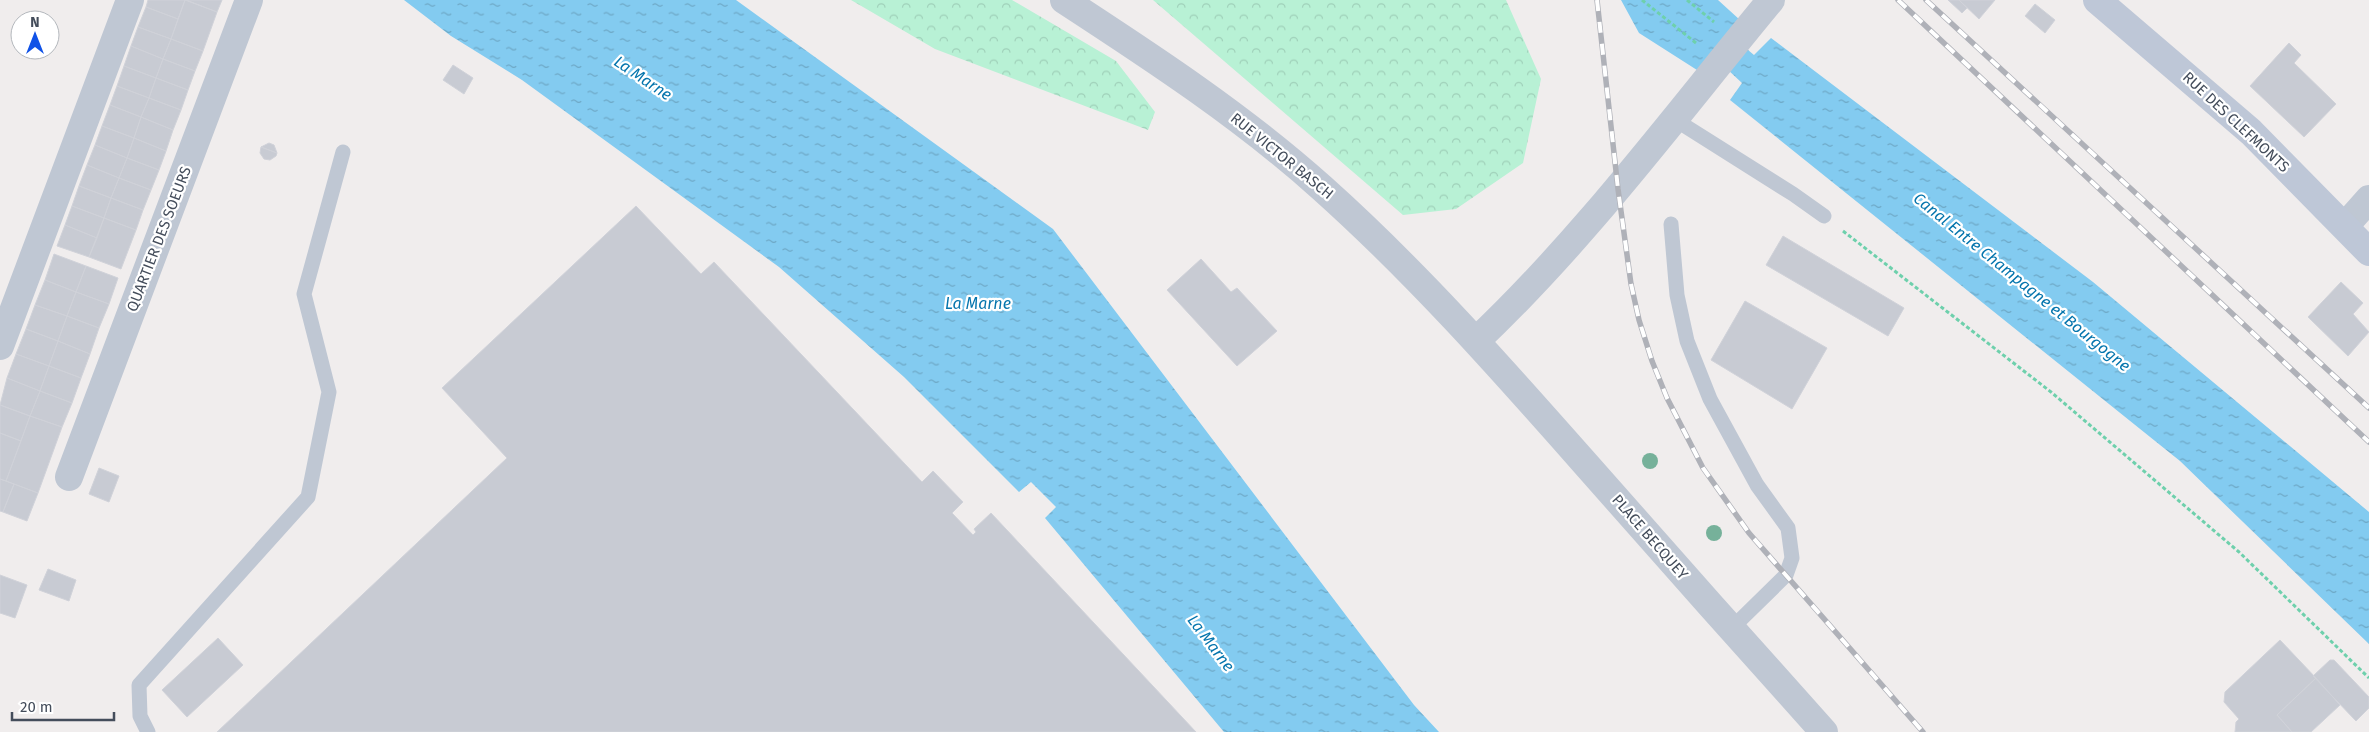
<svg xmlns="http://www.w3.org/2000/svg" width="2369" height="732" font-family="'Fira Sans',sans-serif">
  <defs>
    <pattern id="forest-crowns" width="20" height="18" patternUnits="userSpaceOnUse" patternTransform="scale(1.25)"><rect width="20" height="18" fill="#b8f1d5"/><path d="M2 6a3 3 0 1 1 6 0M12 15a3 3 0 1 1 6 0" fill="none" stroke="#9fd0b9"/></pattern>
    <pattern id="water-ripples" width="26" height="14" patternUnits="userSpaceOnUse" patternTransform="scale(1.25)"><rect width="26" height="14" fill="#83cbf0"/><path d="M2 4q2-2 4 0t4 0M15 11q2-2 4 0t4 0" fill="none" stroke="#6da7c5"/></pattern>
  </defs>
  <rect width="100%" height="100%" fill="#f0eded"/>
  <path fill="url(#forest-crowns)" d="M851 0H1012L1116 61 1155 112 1148 130 935 49Z
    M1153 0H1506L1541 79 1523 163 1456 209 1403 215Z"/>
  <path fill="url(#water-ripples)" d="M404 0H736L1053 229 1414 705 1439 732H1224L1045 518 1056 507 1031 482 1019 492 904 377 779 267 522 80 451 36Z
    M1621 0H1718L1740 20 1729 34 1754 55 1771 38 2093 282 2369 512V644L2180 461 1730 100 1742 83 1712 55 1697 70 1639 33Z"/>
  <path fill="#c8cbd3" stroke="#d0d2d9" d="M148 0H185L178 19 146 7Z
    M185 0 217 12 203 51 171 39Z
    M186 0H222L217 12Z
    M1948 0H1959L1967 8 1962 13Z
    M1959 0H1995L1979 19Z
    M2035 4 2055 20 2045 33 2025 16Z
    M146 7 178 19 171 39 138 27Z
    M138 27 171 39 163 59 131 46Z
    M171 39 203 51 195 71 163 59Z
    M2289 43 2301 55 2294 63 2336 104 2304 137 2250 86Z
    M131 46 163 59 156 78 124 66Z
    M163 59 195 71 188 90 156 78Z
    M453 65 473 78 464 94 443 80Z
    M124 66 156 78 149 98 117 86Z
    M156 78 188 90 181 110 149 98Z
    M117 86 149 98 141 117 110 105Z
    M149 98 181 110 173 130 141 117Z
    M110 105 141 117 134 138 102 126Z
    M141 117 173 130 166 151 134 138Z
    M102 126 134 138 127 158 95 145Z
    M134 138 166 151 159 170 127 158Z
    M269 143 274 145 277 153 261 147Z
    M95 145 127 158 119 178 87 165Z
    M261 147 277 153 276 156 270 160 264 159 260 153Z
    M127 158 159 170 151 190 119 178Z
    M87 165 119 178 111 198 79 186Z
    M119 178 151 190 143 210 111 198Z
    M79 186 111 198 104 218 72 206Z
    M111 198 143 210 136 230 104 218Z
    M72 206 104 218 97 238 65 225Z
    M636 206 701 274 714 262 922 482 933 471 963 502 952 513 973 535 976 532 974 529 991 513 1196 732H217L507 458 442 388Z
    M104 218 136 230 121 269 89 257Z
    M65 225 97 238 89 257 57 246Z
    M1783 236 1904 308 1888 336 1766 265Z
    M54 254 86 266 76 292 45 280Z
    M1201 259 1231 292 1237 288 1277 331 1237 366 1167 290Z
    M86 266 118 278 109 304 76 292Z
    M45 280 76 292 67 316 35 305Z
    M2341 282 2363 303 2353 314 2369 332 2348 356 2308 317Z
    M76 292 109 304 99 328 67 316Z
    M1745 301 1827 348 1792 409 1711 360Z
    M35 305 67 316 58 341 26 329Z
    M67 316 99 328 90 354 58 341Z
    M26 329 58 341 49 366 16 354Z
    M58 341 90 354 81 378 49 366Z
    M16 354 49 366 40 391 7 378Z
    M49 366 81 378 72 403 40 391Z
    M7 378 40 391 30 416 0 405Z
    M40 391 72 403 62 427 30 416Z
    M0 405 30 416 21 441 0 433Z
    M30 416 62 427 38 493 6 481Z
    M0 433 21 441 6 481 0 479Z
    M99 468 119 476 109 502 89 494Z
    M0 479 14 484 3 512 0 511Z
    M14 484 38 493 27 521 3 512Z
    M48 569 76 580 69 601 39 590Z
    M0 575 27 585 15 618 0 613Z
    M218 638 243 665 187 717 162 690Z
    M2280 640 2316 678 2277 715 2292 732H2235L2236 722 2239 719 2224 702 2225 692Z
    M2330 660H2334L2369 697V708L2356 721 2313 676Z
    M2316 678 2340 705 2311 732H2292L2277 715Z"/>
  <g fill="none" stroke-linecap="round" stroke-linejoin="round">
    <path stroke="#6ed0ac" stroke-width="3" stroke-dasharray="4 2.5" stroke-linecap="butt" d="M1642 0 1696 43
      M1687 0 1714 22
      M1843 231 2051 392 2239 552 2369 678"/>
    <path stroke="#bfc7d3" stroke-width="15" d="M1674 119 1793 194 1824 216
      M1671 224 1677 295 1687 341 1710 399 1757 485 1788 528 1792 558 1786 575 1731 629
      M148 732 140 716 139 685 308 497 329 392 304 294 343 152"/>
    <path stroke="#bfc7d3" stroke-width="28" d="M1064 0C1153 58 1243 117 1322 188 1416 272 1500 367 1583 461 1663 552 1743 642 1824 732
      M2345 226 2369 199
      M1476 341C1585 238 1675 116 1771 0
      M0 346 130 0
      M69 477 249 0"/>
    <path stroke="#bec7d7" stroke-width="28" d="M2097 0 2251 132 2369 252"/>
    <defs>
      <path id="rail" d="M1597 0 1618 189 1631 284 1639 320 1652 361 1667 398 1703 468 1749 533 1923 732
        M1898 0 2369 442
        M1926 0 2369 408"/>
    </defs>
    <use href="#rail" stroke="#afb1b8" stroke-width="5.5"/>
    <use href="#rail" stroke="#fff" stroke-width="4" stroke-dasharray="11" stroke-linecap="butt"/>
  </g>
  <g fill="#76b19a">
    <circle cx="1650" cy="461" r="8"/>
    <circle cx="1714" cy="533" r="8"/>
  </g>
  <g text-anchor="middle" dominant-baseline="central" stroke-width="4.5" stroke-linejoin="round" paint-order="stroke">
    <g font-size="15" fill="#444d5b" stroke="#fff">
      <text transform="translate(2236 122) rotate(43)">RUE DES CLEFMONTS</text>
      <text transform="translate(1282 156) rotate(39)">RUE VICTOR BASCH</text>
      <text transform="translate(159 239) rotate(-69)">QUARTIER DES SOEURS</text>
      <text transform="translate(1650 537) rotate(49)">PLACE BECQUEY</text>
    </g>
    <g font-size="16" font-style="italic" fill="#0575ad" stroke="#fff">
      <text transform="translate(643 78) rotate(34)">La Marne</text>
      <text transform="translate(2022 282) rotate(39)">Canal Entre Champagne et Bourgogne</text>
      <text x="978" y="303">La Marne</text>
      <text transform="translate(1211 643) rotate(53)">La Marne</text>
    </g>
  </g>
  <g transform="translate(35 35)"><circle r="24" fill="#ffffff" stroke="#b4b8bd"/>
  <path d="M0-4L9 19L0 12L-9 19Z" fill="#1052e7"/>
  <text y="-8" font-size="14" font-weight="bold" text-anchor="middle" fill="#444d5b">N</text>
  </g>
  <path d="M12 712v8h102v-8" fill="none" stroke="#444d5b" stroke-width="2.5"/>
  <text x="20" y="712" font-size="15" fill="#444d5b" stroke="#ffffff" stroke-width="4" paint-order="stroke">20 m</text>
</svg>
